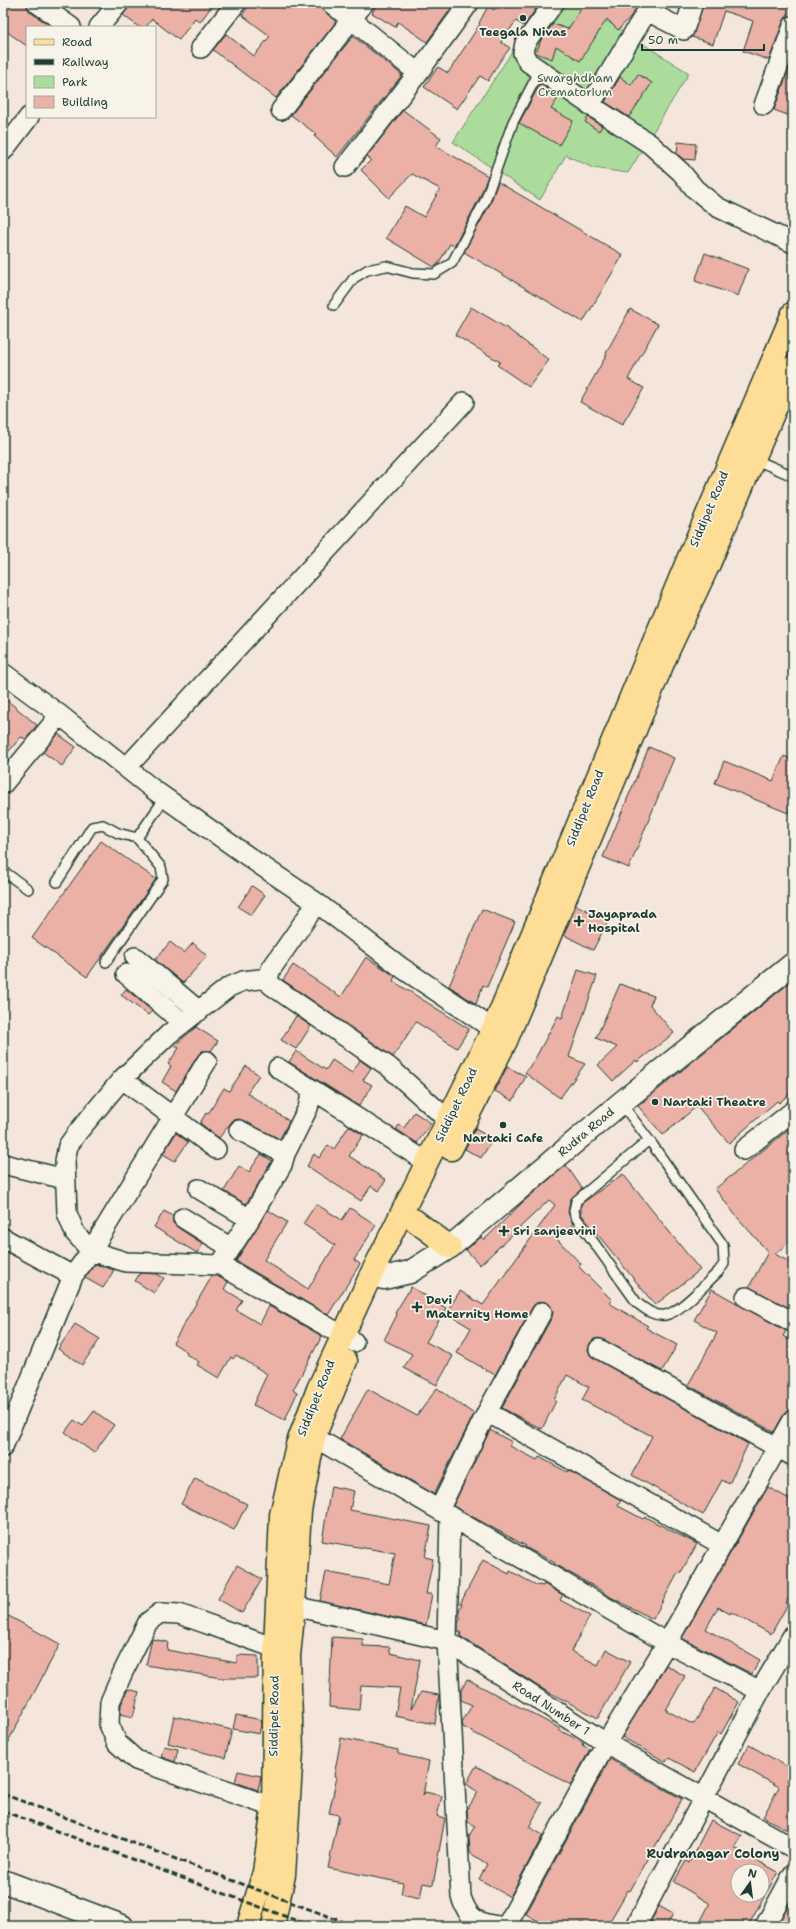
<svg xmlns="http://www.w3.org/2000/svg" width="796" height="1929" font-family="'Shantell Sans',sans-serif">
  <rect width="100%" height="100%" fill="#f5e6db"/>
  <filter id="ink" filterUnits="userSpaceOnUse"><feTurbulence type="fractalNoise" baseFrequency=".025" numOctaves="2"/><feDisplacementMap in="SourceGraphic" scale="8" xChannelSelector="R" yChannelSelector="G"/><feConvolveMatrix kernelMatrix="1 2 1 2 8 2 1 2 1" color-interpolation-filters="sRGB"/></filter>
  <g filter="url(#ink)">
    <path fill="#acdc9c" stroke="#668c68" d="M544 3H578L689 73 628 173 593 168 566 155 540 200 453 142Z"/>
    <path fill="#ebb1a6" stroke="#1f3d34" fill-rule="evenodd" d="M10 3H26L30 12 52 27H27V46L3 29V13Z
      M131 3H214L200 22 195 18 179 40 152 19 146 27H139L123 15Z
      M251 3H320L324 11 336 22 276 98 213 50 226 34 254 56 270 36 242 15Z
      M378 3H455L427 42 398 22 395 27 372 13Z
      M499 3H540L524 26 516 21 501 42 510 48 500 61 488 81 480 76 457 109 424 87 438 67 448 73 480 24 479 23 488 6 494 10Z
      M585 3H640L631 16 618 30 607 19 580 61 556 46 552 59 536 53 541 40 553 24 568 29Z
      M669 3H681L680 9 669 5Z
      M704 3H793V15L786 17 783 22 769 60 743 51 753 21 724 11 713 44 692 37Z
      M353 36 402 75 337 157 314 136 316 134 291 115Z
      M793 58V117L774 110Z
      M638 74 652 83 629 117 605 102 620 77 631 85Z
      M540 84 559 97 551 109 573 121 559 145 519 123Z
      M403 110 441 138 436 146 488 176 479 199 454 246 450 244 438 264 434 267 386 238 405 206 424 217 440 189 412 174 389 198 361 170 371 160 367 156Z
      M588 117 602 126 599 131 585 122Z
      M678 142 696 144 695 160 683 159 677 154Z
      M498 182 623 255 583 322 464 252 490 204Z
      M705 253 748 269 738 296 695 281Z
      M471 307 508 329 549 360 529 387 497 365 500 362 455 335Z
      M630 309 658 324 628 379 644 388 622 425 580 402 607 354 606 353Z
      M3 697 37 725 26 739 21 737 3 758Z
      M58 734 76 747 62 766 43 752Z
      M649 747 674 758 629 868 603 857Z
      M784 756 793 760V800L788 813 715 783 724 761 773 781Z
      M101 841 156 879 87 977 32 938Z
      M252 886 265 895 251 915 238 907Z
      M576 905 608 921 593 950 564 935Z
      M482 909 515 922 487 987 483 985 476 1004 449 986Z
      M170 942 184 953 193 943 207 956 183 983 155 960Z
      M366 957 395 976 393 981 469 1029 457 1048 416 1022 393 1057 283 980 293 965 341 997Z
      M578 970 597 976 569 1057 585 1064 560 1098 525 1073 536 1057 558 1016 562 1018Z
      M793 980V1091L779 1103 777 1101 729 1143 697 1106 663 1135 638 1106Z
      M620 984 654 996 650 1005 674 1033 637 1062 636 1060 613 1081 598 1065 617 1047 596 1038Z
      M126 989 152 1011 148 1015 121 995Z
      M296 1016 311 1026 296 1049 281 1040Z
      M196 1027 218 1041 211 1051H202L198 1055 176 1091 162 1082 171 1066 168 1064 179 1048 175 1045Z
      M296 1051 326 1070 332 1060 352 1073 360 1060 371 1068 363 1080 372 1085 359 1106 289 1062Z
      M246 1066 259 1075 247 1093 289 1121 280 1139 239 1119 233 1120 219 1138 200 1123 206 1113 208 1114 224 1088 229 1091Z
      M507 1067 526 1076 513 1101 495 1091Z
      M414 1112 431 1123 417 1143 396 1129 399 1125 404 1128Z
      M349 1126 363 1135 349 1156 386 1180 379 1191 371 1186 361 1201 307 1166 314 1154 319 1158 328 1145 334 1149Z
      M793 1126V1239L775 1254 793 1264V1310L749 1287 768 1252 737 1217 715 1189Z
      M475 1129 493 1139 481 1158 465 1149Z
      M176 1133 188 1142 175 1161 163 1154Z
      M261 1154 272 1161 246 1204 224 1191 239 1166 249 1172Z
      M566 1165 582 1188 570 1200 568 1212 573 1224 557 1239 581 1264 579 1267 612 1300 609 1303 648 1326 646 1328 677 1345 662 1371 599 1338 594 1339 590 1343 588 1350 590 1355 748 1444 729 1484 722 1480 703 1515 632 1475 652 1436 582 1400 589 1387 567 1375 554 1400 556 1401 542 1429 502 1408 552 1317 553 1311 548 1303 541 1301 533 1306 495 1375 457 1353 471 1328 446 1313 460 1291 483 1305 555 1205 549 1200 480 1265 466 1250 481 1237 484 1240 524 1201Z
      M623 1174 700 1270 655 1305 581 1214V1204Z
      M316 1204 342 1220 350 1208 376 1225 354 1260 360 1264 328 1315 236 1261 268 1210 287 1222 264 1260 308 1289 335 1245 303 1224Z
      M164 1211 173 1216V1223L177 1227 203 1244 197 1253 154 1227Z
      M95 1264 114 1270 103 1288 85 1278Z
      M140 1273 157 1274 164 1278 154 1293 135 1281Z
      M212 1276H217L228 1282 224 1289 242 1300 236 1310 260 1324 269 1306 322 1336 293 1390 297 1393 285 1420 253 1405 267 1374 236 1355 233 1359 231 1357 219 1378 197 1365 199 1362 186 1354 187 1352 173 1343Z
      M411 1287 446 1308 426 1342 453 1356 437 1385 404 1368 412 1354 384 1340 397 1315 395 1313Z
      M712 1289 786 1331 783 1336 793 1342V1409L788 1410 784 1414 774 1432 688 1385 717 1333 694 1320Z
      M75 1324 100 1339 82 1365 58 1349Z
      M437 1388 474 1414 434 1494 340 1439 368 1389 417 1416Z
      M94 1411 114 1425 94 1453 65 1432 74 1420 83 1426Z
      M490 1430 512 1442 510 1446 537 1460 539 1457 567 1472 568 1470 621 1500 618 1506 643 1519 645 1517 697 1544 680 1574 678 1573 653 1619 603 1593 604 1592 554 1564 555 1563 525 1547 526 1546 453 1506Z
      M195 1478 247 1504 234 1530 181 1504Z
      M331 1486 354 1491 350 1510 431 1526 425 1557 433 1559 426 1594H432L426 1625 320 1601 326 1572 389 1584 395 1553 322 1541Z
      M768 1487 793 1501V1590L786 1603 788 1604 771 1634 731 1612 730 1614 718 1607 706 1629 760 1660 752 1674 682 1638Z
      M483 1560 509 1574 510 1571 538 1586 539 1585 543 1586 544 1584 563 1595 560 1600 590 1616 571 1651 598 1665 606 1649 630 1662 598 1718 539 1687 460 1636 461 1632H458V1623L461 1617 459 1616V1610L462 1604H460Z
      M237 1565 262 1579 242 1613 218 1599Z
      M3 1613 60 1644 3 1751Z
      M332 1637 363 1639V1646L390 1647V1653L420 1660 411 1709 421 1692 439 1695 435 1724 395 1716 400 1688 361 1686 359 1710 329 1707Z
      M152 1639 168 1642 167 1650 237 1663V1655L258 1656V1678H221L146 1665Z
      M666 1665 685 1676 666 1710 692 1724H694L715 1688 739 1702 721 1734 718 1732 695 1772 669 1758 666 1762 622 1737Z
      M467 1679 559 1728V1730L584 1743 582 1745 590 1749 571 1785 463 1727 462 1722 472 1705 461 1700V1691Z
      M128 1689 139 1692 133 1717 120 1714 121 1705Z
      M236 1715 262 1720 259 1734 233 1729Z
      M174 1716 232 1730 225 1758 168 1743Z
      M341 1738 398 1750V1754L429 1761 423 1796 425 1792 442 1796 437 1816 445 1818 433 1885 423 1883 420 1898 401 1894 403 1883 328 1868 339 1815 329 1813 337 1777 334 1776Z
      M749 1745 790 1768 793 1762V1833L763 1817 779 1787 738 1764Z
      M164 1746 178 1749 175 1762 161 1757Z
      M610 1759 682 1799 630 1891 628 1890 607 1926H547L526 1914Z
      M476 1766 542 1803 529 1827 543 1835 510 1897 479 1879 487 1864 470 1853 469 1836 475 1826 468 1822 467 1810 478 1792 466 1784Z
      M238 1771 261 1776 258 1790 235 1782Z
      M711 1820 742 1836 735 1848 778 1872 748 1926H698L709 1905V1903L674 1882 686 1861 689 1863ZM738 1871H762V1895H738Z
      M793 1897V1926H777Z
      M659 1906 673 1914 666 1926H648Z"/>
    <g fill="none" stroke-linecap="round" stroke-linejoin="round">
      <defs>
        <path id="lane" d="M334 305 354 278 367 270 386 266 413 273 434 274 452 263 485 201 513 122 540 70
          M754 459 793 476
          M3 871 28 889
          M57 882 92 827 103 825 118 833 137 838 165 798
          M106 962 163 879 161 867 137 838
          M621 1103 649 1140 652 1144 723 1245 724 1264 718 1272C706 1283 680 1313 665 1315 654 1317 644 1308 637 1303L575 1216 574 1211 576 1201 649 1140"/>
        <path id="street" d="M37 3 71 27
          M331 3 418 73 345 167
          M554 3 525 43 523 53 528 62 590 105 647 11 684 30 693 3
          M99 27 119 3
          M201 48 236 3
          M418 73 469 3
          M590 105 650 144 681 172 695 189 717 207 793 243
          M764 105 793 26
          M281 110 364 3
          M3 151 29 117
          M3 673 60 715 154 790 256 862 317 903 402 968 493 1029
          M126 768 464 402
          M3 784 60 715
          M317 903 271 969 268 978 271 985 389 1067 448 1120
          M135 957 199 1011
          M126 974 183 1023
          M268 978 243 981 229 987 169 1034 122 1079 77 1133 68 1146 65 1161 67 1213 75 1233 91 1251 126 1262 220 1265 354 1342
          M278 1068 427 1162
          M122 1079 216 1149
          M239 1130 285 1154
          M744 1150 793 1111
          M3 1164 65 1179
          M199 1189 250 1219
          M183 1218 231 1248
          M3 1238 73 1276
          M220 1265 250 1219 282 1165 285 1154 308 1108 312 1091
          M746 1297 793 1322
          M599 1349 793 1456
          M487 1412 722 1545
          M314 1437 667 1643 760 1691
          M3 1447 73 1276 91 1251 207 1061
          M439 1510 487 1412 542 1312
          M450 1516 447 1641 461 1897C468 1918 476 1923 498 1926
          M294 1606 447 1641 606 1743 793 1848
          M273 1807 136 1760 117 1743 109 1724 110 1702 123 1672 148 1622 160 1613 179 1614 275 1648
          M498 1926 507 1925 606 1743 667 1643 793 1420
          M636 1926 760 1691 793 1635
          M765 1926 793 1874"/>
        <path id="secondary" d="M371 1275 384 1278 410 1272 450 1247 621 1103 793 964
          M3 1881 122 1926"/>
        <path id="primary" d="M451 1149 506 1041 668 651 709 564 793 367
          M414 1220 450 1247
          M248 1926 264 1872 273 1807 275 1648 281 1515 297 1445 318 1389 371 1275 493 1029 689 557 793 313
          M273 1926 284 1875 292 1751 289 1656 294 1606 300 1511 314 1437 346 1361"/>
      </defs>
      <use href="#lane" stroke="#1f3d34" stroke-width="12"/>
      <use href="#street" stroke="#1f3d34" stroke-width="22"/>
      <use href="#secondary" stroke="#1f3d34" stroke-width="25"/>
      <use href="#primary" stroke="#1f3d34" stroke-width="25"/>
      <use href="#lane" stroke="#f7f3e8" stroke-width="9"/>
      <use href="#street" stroke="#f7f3e8" stroke-width="19"/>
      <use href="#secondary" stroke="#f7f3e8" stroke-width="22"/>
      <use href="#primary" stroke="#fedd96" stroke-width="22"/>
      <path stroke="#1f3d34" stroke-width="3" stroke-dasharray="6 3" stroke-linecap="butt" d="M3 1794 354 1926
        M3 1811 311 1926"/>
    </g>
  </g>
  <g fill="#1f3d34" stroke="#f7f3e8" stroke-width="1.5">
    <circle cx="523" cy="18" r="4"/>
    <path d="M577 915h4v4h4v4h-4v4h-4v-4h-4v-4h4z"/>
    <circle cx="655" cy="1102" r="4"/>
    <circle cx="503" cy="1125" r="4"/>
    <path d="M502 1225h4v4h4v4h-4v4h-4v-4h-4v-4h4z"/>
    <path d="M415 1301h4v4h4v4h-4v4h-4v-4h-4v-4h4z"/>
  </g>
  <g text-anchor="middle" dominant-baseline="central" stroke-width="3.5" stroke-linejoin="round" paint-order="stroke">
    <g font-size="12" font-weight="bold" fill="#1f3d34" stroke="#f7f3e8" text-anchor="start">
      <text x="523" y="32" text-anchor="middle">Teegala Nivas</text>
      <text x="588" y="914">Jayaprada<tspan x="588" dy="14">Hospital</tspan></text>
      <text x="663" y="1102">Nartaki Theatre</text>
      <text x="503" y="1138" text-anchor="middle">Nartaki Cafe</text>
      <text x="513" y="1231">Sri sanjeevini</text>
      <text x="426" y="1300">Devi<tspan x="426" dy="14">Maternity Home</tspan></text>
    </g>
    <g font-size="12" fill="#3b5d49" stroke="#f7f3e8">
      <text x="575" y="78">Swarghdham<tspan x="575" dy="14">Crematorium</tspan></text>
    </g>
    <g font-size="12" fill="#1f3d34" stroke="#f7f3e8">
      <text transform="translate(709 509) rotate(-67)">Siddipet Road</text>
      <text transform="translate(585 808) rotate(-68)">Siddipet Road</text>
      <text transform="translate(456 1105) rotate(-64)">Siddipet Road</text>
      <text transform="translate(586 1132) rotate(-40)">Rudra Road</text>
      <text transform="translate(316 1398) rotate(-68)">Siddipet Road</text>
      <text transform="translate(551 1708) rotate(33)">Road Number 1</text>
      <text transform="translate(274 1716) rotate(-89)">Siddipet Road</text>
    </g>
    <g font-size="13" font-weight="bold" fill="#1f3d34" stroke="#f7f3e8">
      <text x="713" y="1853">Rudranagar Colony</text>
    </g>
  </g>
  <rect width="796" height="1929" fill="none" stroke="#f7f3e8" stroke-width="16"/>
  <rect x="8" y="8" width="780" height="1913" fill="none" stroke="#1f3d34" stroke-width="1.5" filter="url(#ink)"/>
  <rect x="26" y="26" width="130" height="92" fill="#f7f3e8" stroke="#a1aaa0"/>
  <rect x="34" y="39" width="20" height="6" fill="#fedd96" stroke="#a1aaa0"/>
  <text x="62" y="46" font-size="12" fill="#1f3d34">Road</text>
  <rect x="34" y="59" width="20" height="6" fill="#1f3d34" stroke="#a1aaa0"/>
  <text x="62" y="66" font-size="12" fill="#1f3d34">Railway</text>
  <rect x="34" y="76" width="20" height="12" fill="#acdc9c" stroke="#a1aaa0"/>
  <text x="62" y="86" font-size="12" fill="#1f3d34">Park</text>
  <rect x="34" y="96" width="20" height="12" fill="#ebb1a6" stroke="#a1aaa0"/>
  <text x="62" y="106" font-size="12" fill="#1f3d34">Building</text>
  <g transform="translate(750 1883) rotate(14)"><circle r="19" fill="#f7f3e8" stroke="#a1aaa0"/>
  <path d="M0-3L7 15L0 10L-7 15Z" fill="#1f3d34"/>
  <text y="-6" font-size="11" font-weight="bold" text-anchor="middle" fill="#1f3d34">N</text>
  </g>
  <path d="M642 44v6h122v-6" fill="none" stroke="#1f3d34" stroke-width="2"/>
  <text x="648" y="44" font-size="12" fill="#1f3d34" stroke="#f7f3e8" stroke-width="3" paint-order="stroke">50 m</text>
</svg>
